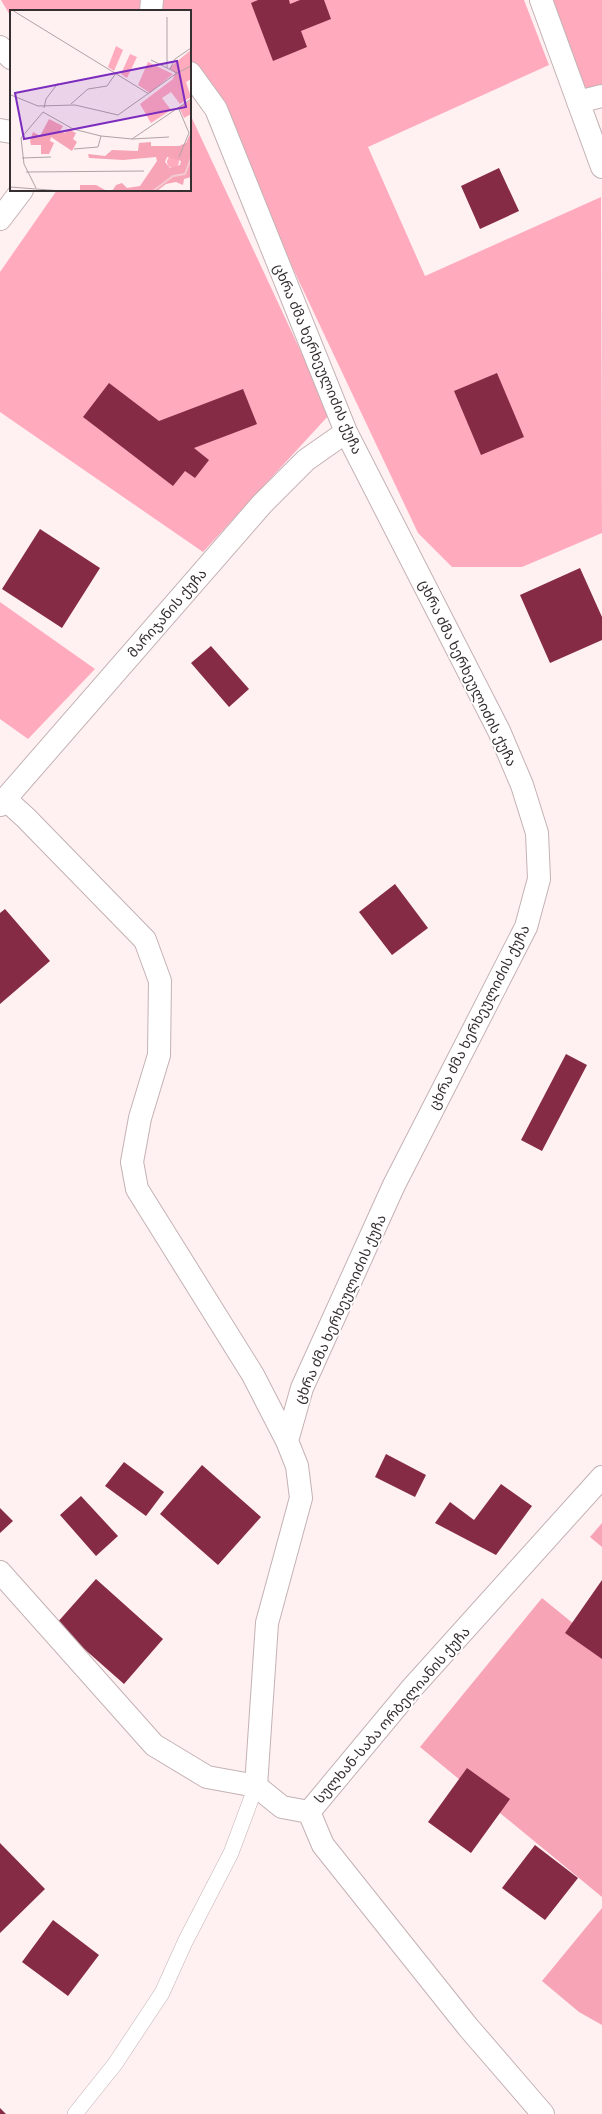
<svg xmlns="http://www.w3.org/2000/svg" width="602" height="2114" font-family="'Public Sans','Noto Sans Georgian',sans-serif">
  <rect width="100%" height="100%" fill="#fff0f2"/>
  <path fill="#ffabbd" d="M1 0H524L549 65 368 147 425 276 601 197 602 533 522 567H452L418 533 212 97 190 71V11H11V17Z
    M553 0H602V85L586 90Z
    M190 114 330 414 203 552 0 412V272L57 190H190Z
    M0 602 95 669 28 739 0 719Z"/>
  <path fill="#f7a4b6" d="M602 1523V1547L590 1537Z
    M542 1598 591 1638 602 1625V1897L420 1747Z
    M602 1908V2025L579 2012 542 1981Z"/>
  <path fill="#852b46" d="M258 0H289L290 4 300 0H324L331 19 301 31 307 47 273 61 251 3Z
    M499 168 519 211 480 229 461 186Z
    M497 373 524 437 481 455 454 391Z
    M109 383 159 421 243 389 257 424 194 448 209 460 195 478 185 471 173 486 83 417Z
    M40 529 100 568 62 628 2 589Z
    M580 568 602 617V640L550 663 520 595Z
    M211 646 249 689 229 707 191 663Z
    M395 884 428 928 392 955 359 912Z
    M5 909 50 961 0 1004V913Z
    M566 1054 587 1065 542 1151 521 1140Z
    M386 1454 426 1475 415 1497 375 1477Z
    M124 1462 164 1492 146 1516 105 1486Z
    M202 1465 261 1517 218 1565 160 1514Z
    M501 1484 532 1506 496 1555 435 1523 450 1502 474 1520Z
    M81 1496 118 1536 96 1556 60 1515Z
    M0 1508 13 1521 0 1533Z
    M96 1579 163 1639 124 1684 56 1624Z
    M602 1580V1659L565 1633Z
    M467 1768 510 1799 471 1853 428 1822Z
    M0 1843 45 1889 0 1933Z
    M535 1845 578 1878 545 1920 502 1888Z
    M53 1920 99 1955 68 1996 22 1962Z
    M0 2108 6 2114H0Z"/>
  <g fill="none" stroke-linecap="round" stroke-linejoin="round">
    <defs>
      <path id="lane" d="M75 2114 115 2064 162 1993 185 1942 231 1853 256 1786"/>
      <path id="street" d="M541 0 602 167
        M151 11 152 0
        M0 47 11 58
        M190 73 216 109 346 432 499 731 522 785 537 833 539 879 526 927 394 1185 302 1388 287 1441 297 1466 301 1498 267 1623 256 1786
        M578 102 602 96
        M0 130 11 132
        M0 219 22 190
        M5 799 26 818 145 940 160 981 159 1055 140 1118 132 1162 137 1189 253 1375 287 1441
        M0 805 262 504 306 460 346 432
        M0 1572 154 1745 207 1777 256 1786 282 1807 309 1812
        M543 2114 468 2027 323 1845 309 1812 412 1688 602 1477"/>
    </defs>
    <use href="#lane" stroke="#c4b2b5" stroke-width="16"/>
    <use href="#street" stroke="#c4b2b5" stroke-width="24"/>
    <use href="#lane" stroke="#fff" stroke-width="15"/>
    <use href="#street" stroke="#fff" stroke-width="22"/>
  </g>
  <g text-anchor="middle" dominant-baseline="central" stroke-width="4" stroke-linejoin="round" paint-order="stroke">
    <g font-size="14" fill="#362f31" stroke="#fff">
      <text transform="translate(318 359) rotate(67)">ცხრა ძმა ხერხეულიძის ქუჩა</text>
      <text transform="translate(167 613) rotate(-49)">მარიჯანის ქუჩა</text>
      <text transform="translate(468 673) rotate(64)">ცხრა ძმა ხერხეულიძის ქუჩა</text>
      <text transform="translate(479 1017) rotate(-63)">ცხრა ძმა ხერხეულიძის ქუჩა</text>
      <text transform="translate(340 1309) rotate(-66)">ცხრა ძმა ხერხეულიძის ქუჩა</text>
      <text transform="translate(392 1715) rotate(-49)">სულხან-საბა ორბელიანის ქუჩა</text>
    </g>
  </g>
  <g transform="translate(10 10)">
    <rect width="181" height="181" fill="#fff0f2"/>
    <path d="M106 36 113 40 104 61 98 57ZM181 40V69L176 72 181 87 170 94 161 82 152 88 161 100 141 113 130 94 163 69 165 63 159 58ZM120 44 127 47 117 68 111 64ZM138 52 163 64 140 83 128 75ZM181 90V104L174 108 169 97ZM157 152a6 6 0 1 1 12 0a6 6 0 1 1-12 0Z" fill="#ffabbd"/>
    <path d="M39 109 53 116 50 121 55 123 58 119 66 123 63 129 67 132 62 141 41 127 40 131 44 133 39 144H31V135H21L20 131 23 122 30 126ZM181 122V167L174 169 173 175 166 172 156 174 147 181H102L106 175 112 173 117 178 130 176 147 151 146 147 113 150 79 148 78 144 95 146 102 140 128 141 129 133 141 132V136H169L176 133ZM157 147 171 151 170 155 160 158 155 152ZM70 175H86L97 181H70Z" fill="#f7a4b6" fill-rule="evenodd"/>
    <path fill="none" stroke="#f4c9d1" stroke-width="2" d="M143 181 163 166 175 164 181 148"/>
    <path fill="none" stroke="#afa3a5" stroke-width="1" d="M2 0 139 84M157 58V7M160 59 165 49 181 38M167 63 181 56M1 85 28 96 65 95 108 105 167 63 141 50M61 94 78 79 97 76 106 63M168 97 179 123 169 147M34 98 36 89 48 73M122 129 181 89M64 139 88 137 91 126M12 148 41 147M16 162 134 161M0 177 52 181M26 178 14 154 11 128 33 102 63 119 91 126 122 129 159 127"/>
    <path fill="#7b2cbf" fill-opacity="0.15" stroke="#7b2cbf" stroke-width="2" d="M167 51 176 97 14 129 5 83Z"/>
    <rect width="181" height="181" fill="none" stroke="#362f31" stroke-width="2"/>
  </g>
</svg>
